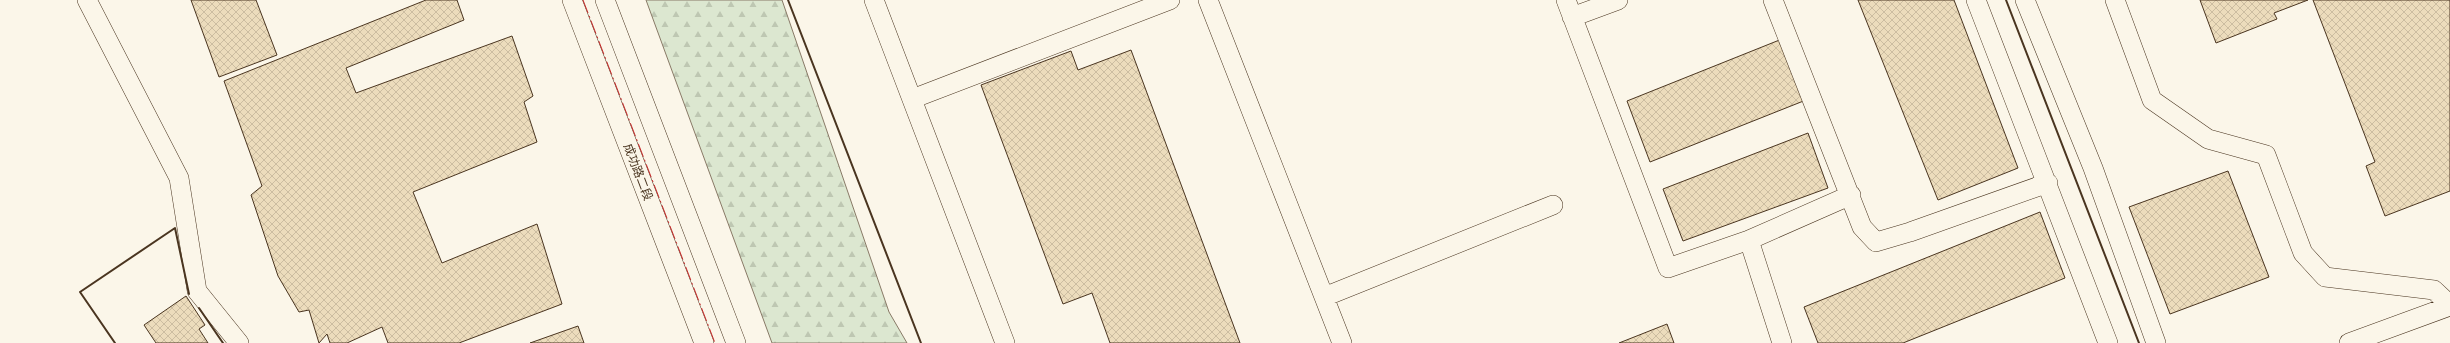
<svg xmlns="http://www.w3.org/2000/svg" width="2450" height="343" font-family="'Crimson Pro','Noto Sans TC',serif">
  <defs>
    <pattern id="forest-firs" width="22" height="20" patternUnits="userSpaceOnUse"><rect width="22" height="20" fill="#dce7d0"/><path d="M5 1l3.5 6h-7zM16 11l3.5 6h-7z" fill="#bec7b2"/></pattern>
    <pattern id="building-cross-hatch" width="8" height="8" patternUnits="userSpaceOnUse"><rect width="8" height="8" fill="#ecdcbc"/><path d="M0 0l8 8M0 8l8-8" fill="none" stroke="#ccbda1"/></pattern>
  </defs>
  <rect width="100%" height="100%" fill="#fbf6e9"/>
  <path fill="url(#forest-firs)" stroke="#887966" d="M646 0H782L889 312 907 343H772Z"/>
  <path fill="url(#building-cross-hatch)" stroke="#4a3520" d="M191 0H256L277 55 219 77Z
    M426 0H457L464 20 346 68 356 93 512 36 533 96 524 102 537 142 413 192 442 263 537 224 562 304 459 343H388L382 327 347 343H330L327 334 319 343 309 310 299 312 278 276 251 195 262 186 224 81Z
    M1858 0H1954L2018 168 1938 200Z
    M2200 0H2308L2274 13 2277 19 2216 43Z
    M2313 0H2450V191L2385 216 2366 166 2375 162Z
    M1782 39 1806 100 1650 162 1627 101Z
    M1131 50 1240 343H1110L1092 293 1063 304 981 85 1071 51 1078 70Z
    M1808 133 1828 188 1683 241 1663 189Z
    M2228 171 2269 277 2170 314 2129 207Z
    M2040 212 2065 278 1903 343H1818L1804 307Z
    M186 296 205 325 199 329 208 343H156L144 325Z
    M1667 324 1674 343H1619Z
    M578 326 584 343H530Z"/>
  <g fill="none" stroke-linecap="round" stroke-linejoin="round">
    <defs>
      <path id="minor" d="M87 0 179 178 197 291 239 343
        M572 0 704 343
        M605 0 736 343
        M874 0 1005 343
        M1208 0 1342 343
        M1566 0 1668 268 1749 240
        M1773 0 1862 227 1876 242 1910 232 2048 183
        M1976 0 2108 343
        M2025 0 2093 168 2156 343
        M2115 0 2152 100 2208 139 2266 155 2303 253 2325 277 2434 290 2450 305
        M1572 17 1618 0
        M912 99 1170 0
        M1324 297 1553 205
        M1782 343 1749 240 1851 195
        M2349 343 2450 306"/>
    </defs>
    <use href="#minor" stroke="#4a3520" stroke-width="20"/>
    <use href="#minor" stroke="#fbf6e9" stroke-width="19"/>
    <path stroke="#4a3520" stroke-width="2" d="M788 0 921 343
      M2006 0 2139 343
      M199 308 223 343
      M115 343 80 292 175 228 189 294"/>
    <path stroke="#c62828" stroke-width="1" stroke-dasharray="14 3 2 3" stroke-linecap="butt" d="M583 0 715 343"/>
  </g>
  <g text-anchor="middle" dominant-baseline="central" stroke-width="3" stroke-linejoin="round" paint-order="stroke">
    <g font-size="12" fill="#4a3520" stroke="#fbf6e9">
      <text transform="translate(638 172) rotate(69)">成功路二段</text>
    </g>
  </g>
</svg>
